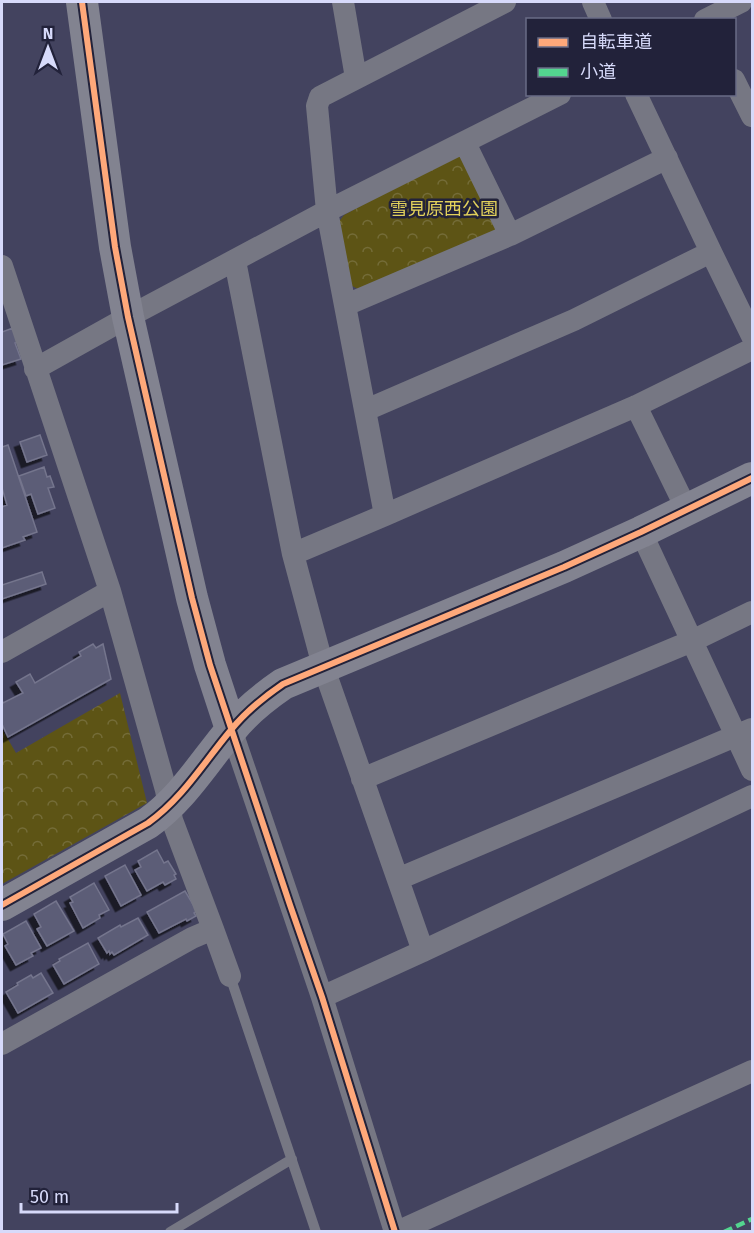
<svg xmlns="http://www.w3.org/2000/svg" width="754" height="1233" font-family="'Fira Sans','Noto Sans JP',sans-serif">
  <defs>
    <pattern id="park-crowns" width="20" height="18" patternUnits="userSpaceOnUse" patternTransform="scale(1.5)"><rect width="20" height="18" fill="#5d5415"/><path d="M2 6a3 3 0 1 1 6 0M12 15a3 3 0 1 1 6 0" fill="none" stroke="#746c38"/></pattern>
    <filter id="shadow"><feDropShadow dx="-5.5" dy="5.5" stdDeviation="0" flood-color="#0009"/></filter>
  </defs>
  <rect width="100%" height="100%" fill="#43435f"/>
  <path fill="url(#park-crowns)" d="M455 155 466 158 498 225 496 232 360 290 352 286 338 223 344 215Z
    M120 693 147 803 2 884V729L16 753Z"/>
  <path fill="#5c5d77" stroke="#74758d" stroke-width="1.5" filter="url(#shadow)" d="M13 328 18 342 15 343 21 359 2 365V332Z
    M40 435 47 455 27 462 20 442Z
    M8 445 37 532 23 537 25 540 2 548V507L7 505 2 488V447Z
    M44 467 47 477 50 476 54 487 48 488 55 508 38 514 31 494 26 496 19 476Z
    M42 572 46 584 2 599V585Z
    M93 644 96 648 103 644 111 679 8 737 2 724V700L3 703 23 693 16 682 30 674 35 683 81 656 79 652Z
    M157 850 164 863 168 861 176 874 174 875 176 879 165 885 163 882 147 891 135 870 141 867 138 861Z
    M125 865 141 895 121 906 105 876Z
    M94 883 109 910 99 915 100 918 83 928 70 903 73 902 70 897Z
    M185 891 197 911 194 913 196 916 187 921 186 919 159 933 147 912Z
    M56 901 74 931 47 946 37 929 41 927 34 914Z
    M138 918 148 935 114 955 112 952 110 954 109 951 107 953 98 938 120 925 121 927Z
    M26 921 41 948 31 953 33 956 16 965 5 946 8 944 3 934Z
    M88 943 99 964 64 984 53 965 60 961 59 959Z
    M41 973 53 993 18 1013 6 992 18 985 17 983 31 975 33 978Z"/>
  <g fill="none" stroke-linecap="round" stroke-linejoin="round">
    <path stroke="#767783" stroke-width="10" d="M230 976 316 1232
      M170 1232 292 1159"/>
    <path stroke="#767783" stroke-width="22" d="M343 2 356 78
      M593 2 601 20
      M705 20 741 2
      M734 80 752 116
      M636 94 711 252 752 336
      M465 143 510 235
      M235 261 293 554 323 666 423 951
      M2 266 110 591 166 790 172 820 213 929 230 976
      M346 305 510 235 667 158
      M35 369 128 317 327 211 560 94
      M636 406 687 510
      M366 410 574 320 711 252
      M385 515 327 211 317 106 320 97 505 2
      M641 532 752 770
      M293 554 385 515 636 406 752 349
      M2 652 110 591
      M231 729 322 997 395 1232
      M362 779 692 641 752 612
      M398 879 752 729
      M322 997 423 951 752 796
      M2 1044 192 938 213 929
      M397 1232 752 1071"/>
    <path stroke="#828390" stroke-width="32" d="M82 2 115 247 128 317 192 598 210 665 231 729
      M2 905 148 823C183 798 204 762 231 730 246 711 264 697 283 684L564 567 641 532 752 478"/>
    <path stroke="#53d58f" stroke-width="4.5" stroke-dasharray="9 4.5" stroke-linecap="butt" d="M724 1232 752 1219"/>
    <defs>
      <path id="cycleway" d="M82 2 115 247 128 317 192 598 210 665 290 905 322 997 395 1232
        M2 905 148 823C183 798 204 762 231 730 246 711 264 697 283 684L564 567 641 532 752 478"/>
    </defs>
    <use href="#cycleway" stroke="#22223a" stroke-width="10"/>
    <use href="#cycleway" stroke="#fea87a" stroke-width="6"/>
  </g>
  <g text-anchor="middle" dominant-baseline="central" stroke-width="5" stroke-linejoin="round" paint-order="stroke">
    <g font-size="18" fill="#e2d15b" stroke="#22223a">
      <text x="444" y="209">雪見原西公園</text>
    </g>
  </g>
  <rect width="754" height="1233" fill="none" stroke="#d7dafa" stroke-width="6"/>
  <rect x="526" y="18" width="210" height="78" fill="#22223a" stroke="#6a6c87" stroke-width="1.5"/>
  <rect x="538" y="38" width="30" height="9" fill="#fea87a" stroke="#6a6c87" stroke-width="1.5"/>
  <text x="580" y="48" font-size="18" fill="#d7dafa">自転車道</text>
  <rect x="538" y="68" width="30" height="9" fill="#53d58f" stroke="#6a6c87" stroke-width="1.5"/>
  <text x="580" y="78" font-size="18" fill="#d7dafa">小道</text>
  <g transform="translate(48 48)" stroke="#22223a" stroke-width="4.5" paint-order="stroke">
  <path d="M0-4.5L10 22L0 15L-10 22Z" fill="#d7dafa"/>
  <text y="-9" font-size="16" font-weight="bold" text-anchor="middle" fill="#d7dafa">N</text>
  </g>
  <path d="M21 1203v9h156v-9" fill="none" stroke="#d7dafa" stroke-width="3"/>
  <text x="30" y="1203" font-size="18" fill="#d7dafa" stroke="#22223a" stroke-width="4.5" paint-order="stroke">50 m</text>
</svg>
